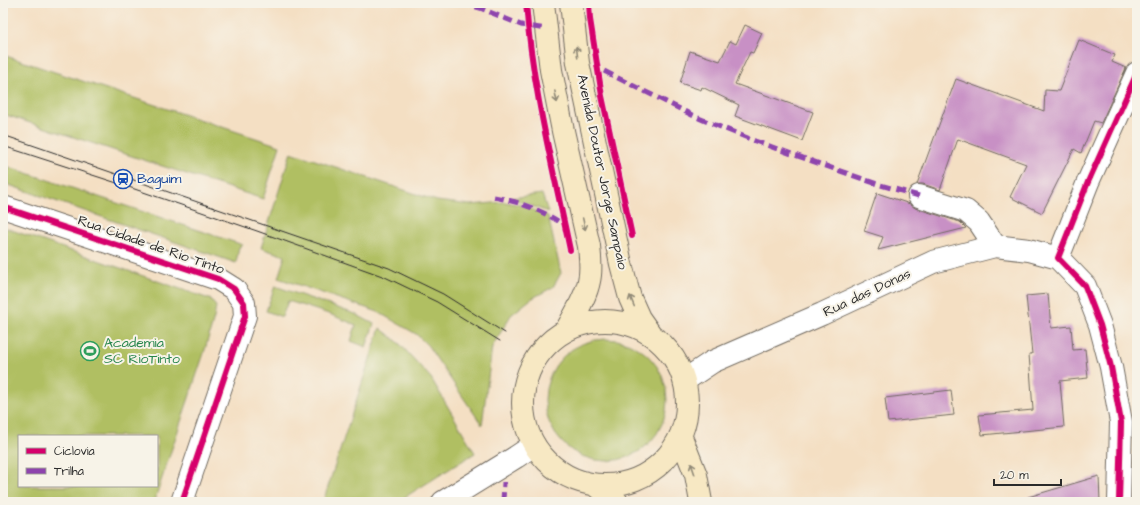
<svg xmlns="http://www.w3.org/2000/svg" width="1140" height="505" font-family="'Architects Daughter',sans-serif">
  <rect width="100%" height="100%" fill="#f7f3e8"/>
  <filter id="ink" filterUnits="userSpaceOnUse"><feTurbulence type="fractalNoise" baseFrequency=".025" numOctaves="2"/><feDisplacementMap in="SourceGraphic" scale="8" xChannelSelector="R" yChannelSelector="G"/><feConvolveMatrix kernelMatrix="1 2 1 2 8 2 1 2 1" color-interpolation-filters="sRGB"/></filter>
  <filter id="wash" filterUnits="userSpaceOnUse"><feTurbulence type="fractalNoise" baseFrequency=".012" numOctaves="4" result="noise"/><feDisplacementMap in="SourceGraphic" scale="16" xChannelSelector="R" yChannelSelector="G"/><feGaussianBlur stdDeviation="0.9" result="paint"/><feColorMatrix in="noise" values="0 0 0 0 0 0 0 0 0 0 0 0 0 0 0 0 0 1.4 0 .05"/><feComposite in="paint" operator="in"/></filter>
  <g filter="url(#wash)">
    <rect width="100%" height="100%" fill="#f4dfc3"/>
    <path fill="#b0bf62" stroke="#6e7546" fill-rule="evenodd" d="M3 55 280 146 263 199 3 114Z
      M291 152 437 201 470 205 505 202 521 205 548 216 561 273 553 287 531 299 511 315 492 347 482 425 428 346 416 334 378 312 278 278 285 256 261 248Z
      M3 165 243 245 239 247 236 263 3 183Z
      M542 194 548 212 511 198Z
      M3 227 212 300 216 307 214 318 204 353 154 502H3ZM19 436H157V486H19Z
      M275 286 355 314 374 324 366 347 351 341 356 325 329 314 288 301 282 317 266 311Z
      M380 328 398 342 431 378 475 453 397 502H323Z
      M545 400a61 61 0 1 1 122 0a61 61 0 1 1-122 0Z"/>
    <g id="blocks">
      <path fill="#c890c5" d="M745 25 762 33 753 53 750 52 735 84 813 112 802 141 735 116 739 105 702 87 701 90 680 83 690 51 720 61 730 41 736 44Z
        M1079 40 1115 55 1112 62 1126 68 1101 123 1094 121 1081 153 1074 149 1042 213 1010 197 1026 164 958 139 940 190 923 184H917L956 79 1044 111 1045 90 1059 91Z
        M877 193 910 204 915 208 960 222 966 228 878 250 883 237 864 231Z
        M1048 294 1051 328 1071 326 1073 350 1085 349 1088 378 1060 381 1064 427 982 435 979 415 1033 410 1029 354H1032L1026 296Z
        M951 390 954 415 888 422 885 398Z
        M1099 476 1100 502H1029L1028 497Z"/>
    </g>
  </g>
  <g filter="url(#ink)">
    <use href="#blocks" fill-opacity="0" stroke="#716a60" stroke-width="1"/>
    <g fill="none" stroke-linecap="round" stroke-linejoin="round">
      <defs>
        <path id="street" d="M919 196 966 211 979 222 995 246
          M3 207 218 279 234 289 244 303 245 316 182 502
          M685 380 712 362 822 314 933 262 995 246 1029 250 1058 258
          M443 502 516 457 534 445
          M1119 502 1121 422 1111 367 1100 325 1085 286 1058 258 1088 182 1137 73"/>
        <path id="secondary" d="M543 3 551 70 563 131 589 246C590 258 592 269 589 281 586 297 575 314 567 329
          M571 3 578 63 621 264 630 298 639 318 651 335
          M523 403a82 82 0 1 1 164 0a82 82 0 1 1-164 0Z
          M681 437 696 475 701 502
          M595 485 617 502"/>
      </defs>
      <use href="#street" stroke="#716a60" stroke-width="24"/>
      <use href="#secondary" stroke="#716a60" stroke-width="24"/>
      <use href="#street" stroke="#fff" stroke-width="22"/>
      <use href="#secondary" stroke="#f7e8c3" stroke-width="22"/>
      <path stroke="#2b2b2b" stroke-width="1" d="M3 135 389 268 443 294 505 333
        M3 146 117 183 257 231 385 277 437 302 500 341"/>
      <path stroke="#8e44ad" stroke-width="5" stroke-dasharray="10 5" stroke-linecap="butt" d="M461 3 480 8 521 25 546 29
        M604 71 696 117 755 141 877 184 919 196
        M494 197C516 201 539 209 558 221
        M503 502 504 482"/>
      <defs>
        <path id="cycleway" d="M526 3C532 87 553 168 570 250
          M589 3 590 19 602 96 632 236
          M3 207 218 279 234 289 244 303 245 316 182 502
          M1119 502 1121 422 1111 367 1100 325 1085 286 1058 258 1088 182 1137 73"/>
      </defs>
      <use href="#cycleway" stroke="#f7f3e8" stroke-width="8"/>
      <use href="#cycleway" stroke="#d6006c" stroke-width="6"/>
    </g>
    <defs><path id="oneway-shaft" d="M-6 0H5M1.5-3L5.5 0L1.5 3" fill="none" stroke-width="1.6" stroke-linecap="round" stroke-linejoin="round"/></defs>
    <g stroke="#918a77">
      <use href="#oneway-shaft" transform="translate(577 52) rotate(-97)"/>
      <use href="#oneway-shaft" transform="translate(556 97) rotate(79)"/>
      <use href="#oneway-shaft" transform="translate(584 224) rotate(77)"/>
      <use href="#oneway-shaft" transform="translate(632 301) rotate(-112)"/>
      <use href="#oneway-shaft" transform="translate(693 469) rotate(-109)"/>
    </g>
  </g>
  <defs>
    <symbol id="station-ring" viewBox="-11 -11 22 22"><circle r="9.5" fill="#f7f3e8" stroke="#1a4fb4" stroke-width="1.5"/><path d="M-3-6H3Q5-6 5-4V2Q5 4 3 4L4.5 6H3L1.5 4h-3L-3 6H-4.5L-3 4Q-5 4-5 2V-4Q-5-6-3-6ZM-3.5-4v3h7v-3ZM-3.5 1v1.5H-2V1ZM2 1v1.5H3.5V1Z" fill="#1a4fb4"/></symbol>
    <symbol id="stadium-ring" viewBox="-11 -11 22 22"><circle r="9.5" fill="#f7f3e8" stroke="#2e9e5b" stroke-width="1.5"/><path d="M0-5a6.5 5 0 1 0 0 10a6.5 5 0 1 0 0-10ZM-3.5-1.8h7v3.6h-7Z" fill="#2e9e5b"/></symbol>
  </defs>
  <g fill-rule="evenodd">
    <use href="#station-ring" x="112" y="168" width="22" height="22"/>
    <use href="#stadium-ring" x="79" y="340" width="22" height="22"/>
  </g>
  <g text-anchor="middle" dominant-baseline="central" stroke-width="4" stroke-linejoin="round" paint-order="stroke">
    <g font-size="14" fill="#2b2b2b" stroke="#f7f3e8">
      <text transform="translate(602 172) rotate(78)">Avenida Doutor Jorge Sampaio</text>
      <text transform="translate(151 245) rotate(19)">Rua Cidade de Rio Tinto</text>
      <text transform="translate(867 293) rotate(-25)">Rua das Donas</text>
    </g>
    <g font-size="14" fill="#164399" stroke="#f7f3e8" text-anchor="start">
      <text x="137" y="179">Baguim</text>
    </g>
    <g font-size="14" fill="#27864d" stroke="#f7f3e8" text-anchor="start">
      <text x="104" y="343">Academia<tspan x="104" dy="16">SC RioTinto</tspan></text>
    </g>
  </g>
  <rect width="1140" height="505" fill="none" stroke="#f7f3e8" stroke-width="16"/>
  <rect x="18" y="435" width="140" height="52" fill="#f7f3e8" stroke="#a5a39c"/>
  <rect x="26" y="448" width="20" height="6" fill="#d6006c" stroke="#a5a39c"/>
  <text x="54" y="455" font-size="12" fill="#2b2b2b">Ciclovia</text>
  <rect x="26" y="468" width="20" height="6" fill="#8e44ad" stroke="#a5a39c"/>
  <text x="54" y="475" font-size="12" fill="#2b2b2b">Trilha</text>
  <path d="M994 479v6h67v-6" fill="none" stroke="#2b2b2b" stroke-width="2"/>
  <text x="1000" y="479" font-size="12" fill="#2b2b2b" stroke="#f7f3e8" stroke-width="3" paint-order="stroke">20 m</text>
</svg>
